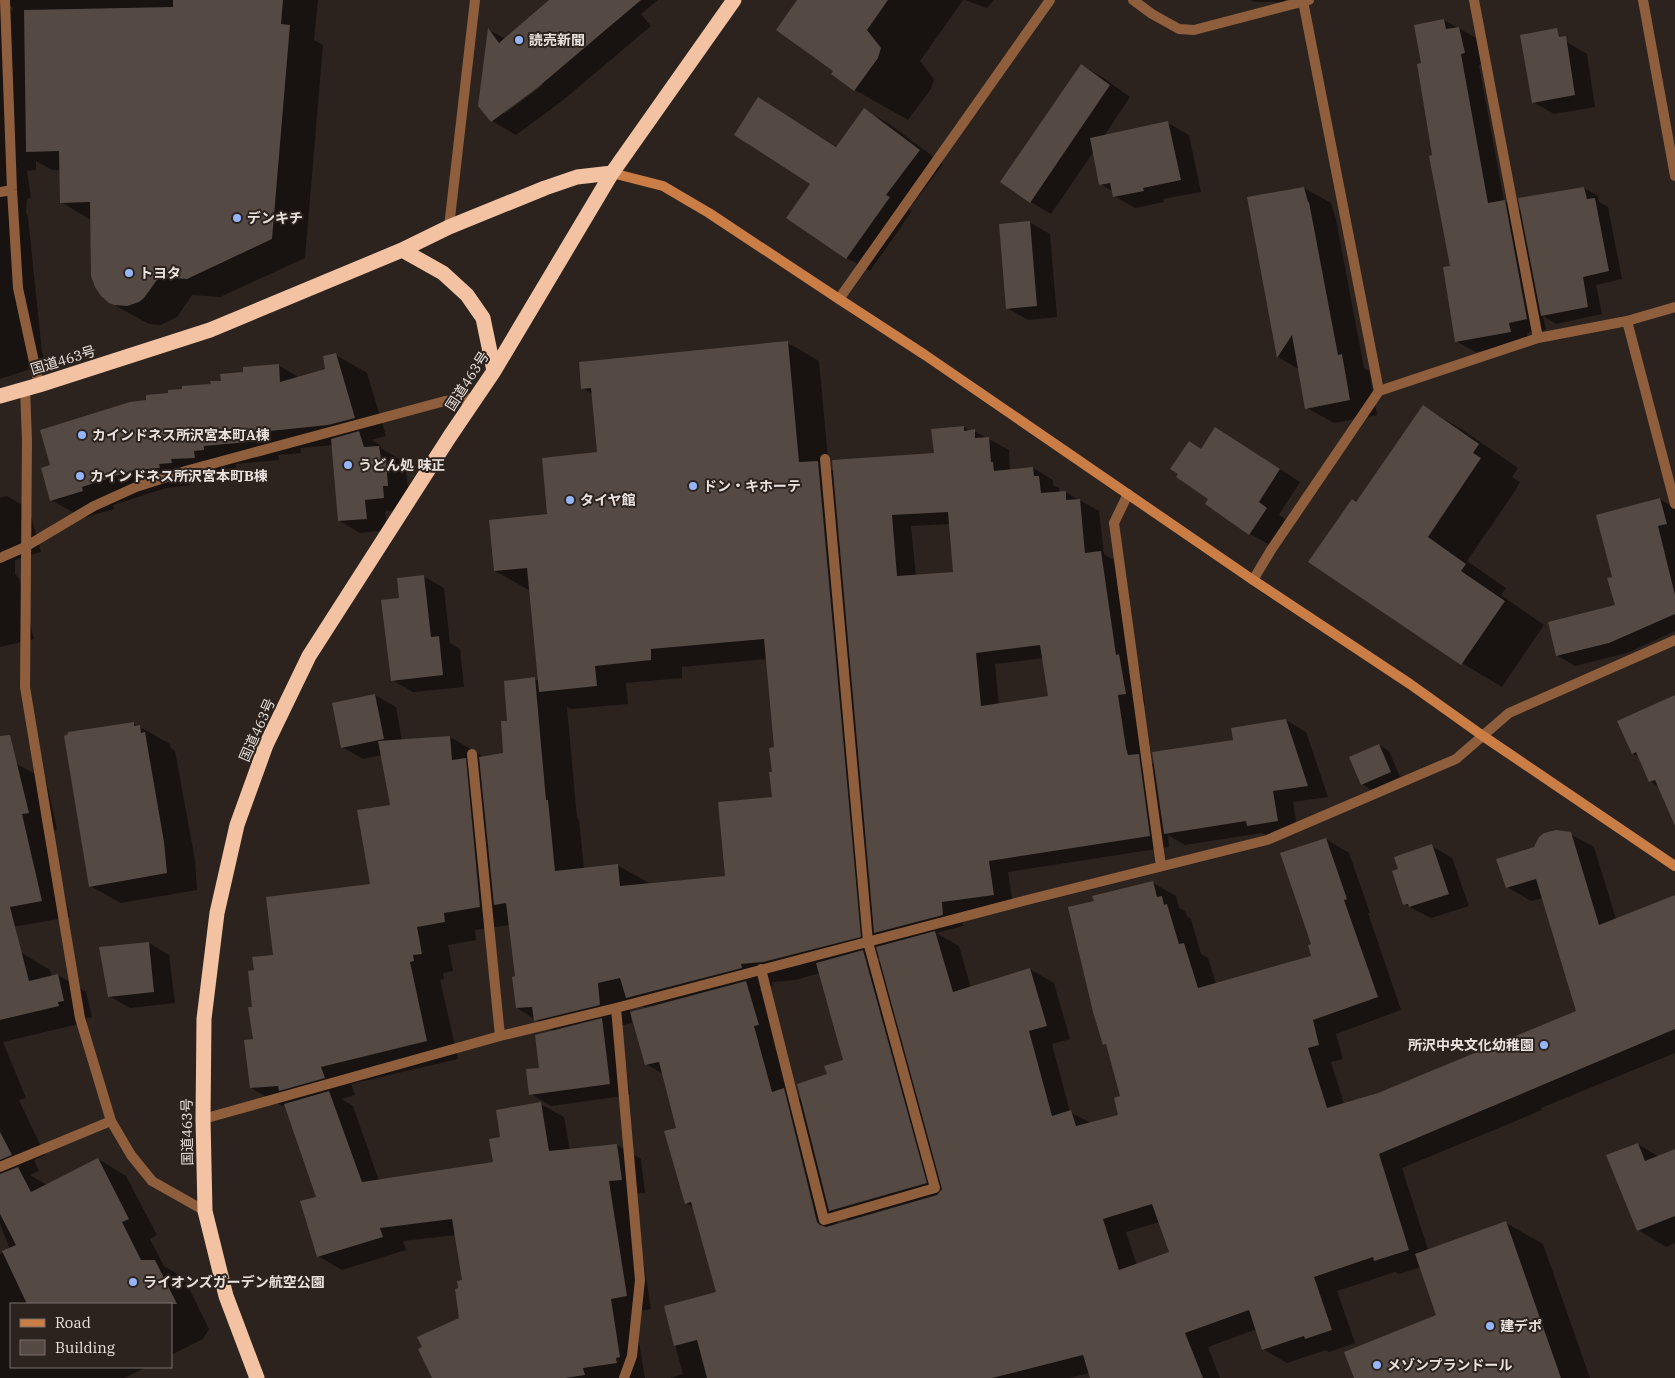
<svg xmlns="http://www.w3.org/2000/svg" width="1675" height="1378" font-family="'IBM Plex Serif','Noto Sans JP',serif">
  <rect width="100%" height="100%" fill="#2d231e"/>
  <path fill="#0007" fill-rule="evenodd" d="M0 0H318L314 40 323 45 305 258 220 297 192 295 177 317 161 325 149 324 109 302 91 220 61 202V170H52L36 161V170L27 171 31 198 27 199 26 213 28 217 42 352 46 364 0 379V3L13 11V8Z
    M551 0H658L641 14 651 26 562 101 516 135 492 121 489 30 505 39ZM541 83 543 85 504 114V111Z
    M799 0H963L920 61 934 79 931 89 908 120 855 90 835 71Z
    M965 0H994L987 8Z
    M1250 0H1285V2H1255Z
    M1444 20 1478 39 1483 64 1479 65 1504 201 1522 211 1584 188 1598 196 1599 202 1608 207 1622 279 1596 285 1602 314 1556 324 1543 316 1546 330 1527 333 1529 343 1475 352 1456 341 1452 267 1434 156 1423 64Z
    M1548 31 1587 54 1595 107 1554 114 1533 102Z
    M1081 65 1102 77 1130 97 1104 136 1168 123 1189 135 1201 192 1163 199 1164 202 1135 208 1114 196 1113 192 1101 184 1094 151 1051 214 1031 202Z
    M758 99 837 147 864 110 888 123 943 164 909 209 912 211 870 271 847 258 812 183Z
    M1304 188 1331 203 1336 219 1364 368 1369 371 1377 415 1334 423 1307 408 1300 370 1278 357 1249 198Z
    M1029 222 1050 234 1057 317 1028 320 1007 308Z
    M788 343 819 361 829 469 834 472 935 454 964 427 970 431H974L1009 450 1010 471 1033 468 1053 480V485L1059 488V493L1065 492 1099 511 1104 554 1120 564 1135 664 1139 667 1145 705 1138 706 1145 759 1155 765 1234 741 1286 720 1306 732 1328 797 1293 802 1298 832 1269 837 1262 833 1185 845 1168 835 1169 847 1008 872 1013 905 961 912 963 926 936 933 959 946 971 988 1030 969 1054 983 1070 1039 1052 1044 1070 1112 1091 1123 1120 1116 1121 1097 1108 1046 1104 1044 1096 902 1153 883 1176 896 1179 908 1185 911 1187 916 1191 919 1201 954 1208 958 1216 984 1313 957V945L1326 839 1349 853 1370 913H1368L1401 1010 1336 1034 1343 1059 1331 1062 1344 1104 1379 1094 1577 1012 1543 898 1531 901 1507 887 1535 848 1570 834 1594 847 1616 919 1675 902V1053L1541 1108 1542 1110 1402 1168 1428 1250 1506 1223 1543 1244 1590 1378H1355L1437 1315 1421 1267 1399 1274 1395 1272 1337 1291 1355 1343 1329 1352 1326 1350 1287 1363 1263 1349 1257 1329 1208 1347 1220 1378H1092L1090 1373 1068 1378H670L683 1374 665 1307 718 1293 693 1207 686 1203 677 1129 663 1074 646 1064 632 1016H631L632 1023 614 1027 622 1032 630 1095 551 1106 531 1094 554 1031 517 1008 516 978 510 925 475 930 476 940 448 945 453 971 443 973 444 979 440 980 458 1059 351 1084 355 1095 342 1099 353 1106 379 1181 494 1163 501 1138 540 1104 564 1117 570 1150 617 1145 641 1159 645 1193 633 1194 651 1309 634 1312 645 1378H433L461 1319 460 1289 463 1281 456 1235 403 1241 406 1250 342 1270 318 1256 317 1197 286 1105 282 1106 251 1088 255 971 371 885 392 806 382 755 363 759 342 747 375 695 396 707 402 741 450 737 481 755V758L505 755 508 722 534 679 539 681 530 589H527L495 571 549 515 598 453 592 394 583 388ZM950 524 955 573 916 576 911 526ZM1044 658 1050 697 999 705 995 664ZM767 659 776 748 773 798 726 877 649 883 617 865 584 869 579 820 577 818 567 707 571 709 628 704 626 683 682 678V667ZM881 957 882 963 876 959ZM820 973 845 1061 828 1075 802 1100 792 1094 770 996 759 990 773 986 772 982 796 980ZM632 1000 646 1008 630 1013 629 1001ZM835 1214 849 1221 838 1224ZM1160 1222 1171 1253 1137 1265 1126 1232Z
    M336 355 367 373 386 436 372 440 380 445 381 448 399 459 401 468 406 471 409 497 404 510 385 511 387 530 360 533 340 521 333 445 301 448V453L278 455 279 460 235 464 236 468 225 469 226 475 203 477V480L190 482 191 485 166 488 113 505 114 509 83 518 51 500 52 466 147 402 222 382 245 373 278 365 300 378 326 370Z
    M1423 407 1463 430 1518 468 1512 477 1520 482 1515 491 1467 561 1506 588 1501 595 1544 625 1502 687 1462 663 1357 503Z
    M1216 428 1300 482 1279 515 1287 520 1270 545 1250 534 1210 499Z
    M7 496 29 509 41 552 15 560V574L19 578 34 639 0 647V498Z
    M1660 499 1675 508V631L1627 653 1575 666 1558 656 1616 606 1614 578Z
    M423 576 444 588 450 643 460 649 464 687 413 692 392 680 400 599Z
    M1675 697V798L1650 781 1640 757 1633 754Z
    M133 723 170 744 171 748 175 751 195 860 197 890 121 903 90 886Z
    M1379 745 1389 751 1400 777 1372 790 1362 784Z
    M17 764 46 780 57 829 50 831 70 917 0 929V768Z
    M1432 846 1452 858 1469 906 1431 918 1404 904 1400 870Z
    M149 943 169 955 175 1003 130 1008 109 996Z
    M22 953 50 970 52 977 58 975 86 992 92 1017 86 1018 87 1022 3 1042 26 1098 19 1100 45 1155 34 1160 39 1171 30 1175 47 1185 98 1159 126 1176 157 1235 150 1239 164 1266 184 1278 209 1329 203 1339 171 1355V1304H11V1367H147L124 1378H0V1254L10 1249 0 1224V956Z
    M1638 1144 1659 1157 1675 1150V1243L1666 1247 1638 1230Z"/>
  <path fill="#544943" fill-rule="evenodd" d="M173 0H283L281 24 290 25 272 239 187 279 159 277 144 298 139 302 127 306 114 305 109 303 101 296 95 287 91 276 90 202 60 203 59 151 26 152 24 10 173 7Z
    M549 0H641L537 88 491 122 478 106 488 28 499 43Z
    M797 0H888L867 30 881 48 878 58 854 91 831 74 833 71 776 30Z
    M1444 19 1446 29 1459 27 1465 53 1461 54 1488 203 1505 200 1527 319 1509 323 1511 332 1455 342 1443 267 1450 266 1429 156 1432 155 1417 64 1421 63 1414 25Z
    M1557 28 1559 37 1566 36 1575 95 1532 103 1520 35Z
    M1081 64 1110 85 1030 203 1000 182Z
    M758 97 836 147 864 108 920 150 886 195 890 197 846 259 786 218 810 184 734 135Z
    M1168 121 1181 180 1143 188 1144 191 1113 197 1110 183 1099 185 1090 138Z
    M1304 187 1308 202H1309L1338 355 1342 354 1350 400 1305 409 1292 335 1277 358 1247 197Z
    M1584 187 1587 199 1595 198 1609 271 1583 277 1588 307 1541 316 1518 198Z
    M1030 221 1037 306 1006 309 999 224Z
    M788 341 799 462 818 461 861 937 763 962 741 964 742 968 626 998 620 978 598 983 600 1005 534 1021 532 1007 516 1008 512 977 515 976 506 903 494 905 479 757 503 753 501 721H507L504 681 535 677 546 800H548L555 871 618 864 620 886 725 876 718 802 772 797 769 772H772L769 748 774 747 764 639 651 649V660L595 666 597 686 539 692 527 568 494 571 489 520 547 514 542 458 597 452 591 388 581 389 579 362Z
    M336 353 355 418 328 425 270 431V436L247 438 248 442 204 446V450L194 451 195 458 171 459 172 463 159 464 160 468 134 470 82 487 83 491 50 501 41 468 50 465 40 430 130 402 146 400V395L168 393V390L182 389V386L211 384 210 381H221L220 374 243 372V367L279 364 280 382 325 369 323 356Z
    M1423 405 1479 444 1473 453 1481 458 1428 537 1466 564 1461 571 1505 601 1461 665 1308 562 1352 499 1356 502Z
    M964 426V431L975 429V438L989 437 991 462H993L994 471 1033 467 1034 476H1039L1041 493 1066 491V500L1080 499 1085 553 1101 551 1116 655 1119 654 1126 694 1118 695 1126 748 1128 755 1139 754 1150 836 989 861 994 895 942 902 943 915 874 933 832 460 934 453 931 429ZM948 512 953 572 897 576 892 515ZM1040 645 1048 696 981 706 976 653Z
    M1215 427 1280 469 1259 502 1267 508 1249 535 1205 504 1208 499 1176 477 1178 474 1170 469 1189 441 1201 449Z
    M359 431 364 447 379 446 381 459 386 458 388 486H383L384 498 365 500 367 519 338 521 331 439Z
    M1660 498 1667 524 1658 526 1675 595V614L1609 643 1556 656 1548 622 1615 605 1607 578 1612 577 1596 515Z
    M424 575 431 637 439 636 443 675 391 681 381 600 399 598 397 578Z
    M375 694 384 739 341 748 332 703Z
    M1675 695V826L1655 780 1649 782 1636 752 1632 754 1617 721Z
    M1286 719 1308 786 1273 791 1278 821 1247 826 1246 821 1164 834 1152 752 1233 740 1231 728Z
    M134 722V726L140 725 141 733 145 732 164 842 167 873 89 887 64 736 68 734V732Z
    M10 735 29 813 22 814 42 901 10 907 29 981 58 974 64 1001 58 1002 59 1006 0 1020V736Z
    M450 736 452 760 466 758 480 907 444 913 445 922 417 927 422 954 413 955 414 961 410 962 427 1041 321 1067 325 1078 279 1091 278 1086 250 1088 244 1040 253 1039 248 1007H252L248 971 254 970 252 957 273 955 266 897 370 884 357 810 390 805 378 741Z
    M1379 744 1391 772 1361 785 1349 757Z
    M1556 830 1571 832 1599 925 1675 895V1029L1379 1154 1409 1250 1374 1261 1373 1257 1314 1277 1332 1330 1305 1339 1304 1336 1262 1350 1249 1310 1185 1333 1203 1378H1090L1083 1355 992 1378H707L697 1340 674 1346 664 1306 716 1292 691 1202 685 1204 664 1131 676 1128 659 1062 645 1065 630 1012 746 981 759 1025 754 1026 772 1092 784 1088 817 1222 820 1225 826 1227 937 1195 942 1189 876 947 935 931 953 992 1030 968 1047 1026 1029 1031 1052 1116 1071 1110 1076 1126 1118 1115 1114 1098 1120 1096 1106 1044 1103 1045 1093 1012 1068 907 1094 901 1092 896 1153 881 1157 897 1162 896 1164 905 1167 904 1179 944 1184 943 1198 988 1311 956 1308 945 1311 944 1280 853 1326 838 1347 899 1344 900 1378 997 1313 1020 1319 1045 1308 1048 1327 1108 1378 1093 1576 1011 1536 879 1506 888 1496 859 1534 847 1539 837 1544 833ZM1152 1204 1169 1252 1119 1270 1103 1219Z
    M1432 844 1449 894 1409 907 1408 904 1403 905 1392 871 1398 869 1394 857Z
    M149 942 154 992 108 997 99 947Z
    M863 950 927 1183 829 1211 797 1084 827 1074 824 1066 843 1060 816 963Z
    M602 1018 610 1084 529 1095 526 1069 539 1068 535 1035Z
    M329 1091 362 1182 493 1162 489 1139 500 1137 496 1110 541 1102 549 1151 617 1144 622 1180 609 1181 627 1296 611 1299 620 1357 616 1358 617 1363 583 1368 585 1375 565 1378H432L418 1349 422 1347 417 1337 459 1318 455 1289 458 1288 457 1281 462 1280 452 1219 380 1228 383 1237 317 1257 300 1201 316 1197 284 1104Z
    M0 1132 12 1155 0 1160Z
    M1638 1143 1645 1161 1675 1149V1216L1637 1231 1606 1155Z
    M98 1158 129 1219 122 1222 141 1260H155L177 1304H27L2 1251 16 1245 0 1214V1174L18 1167 31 1192Z
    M1506 1221 1561 1378H1354L1344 1352 1436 1315 1415 1254Z"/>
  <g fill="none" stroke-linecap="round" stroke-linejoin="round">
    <path stroke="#8f5f3d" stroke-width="10" d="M5 0 12 190 18 288 39 385
      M1133 0 1152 14 1179 29 1194 30 1309 0
      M1474 0 1538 338
      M1643 0 1675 176
      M0 192 12 190
      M449 227 475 0
      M839 299 1050 0
      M1627 321 1675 504
      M25 388 27 441 25 687 80 1018 111 1121 131 1155 152 1181 205 1211
      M1379 391 1538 338 1627 321 1675 307
      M1128 494 1114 523 1161 866
      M0 558 25 547 94 506 136 487 189 470 445 401 476 398
      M1253 580 1271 550 1379 391 1303 1
      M472 754 500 1036
      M761 969 824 1220 935 1188 868 942 825 459
      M616 1008 640 1280 632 1356 624 1378
      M203 1119 500 1036 616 1008 1027 900 1267 840 1456 759 1509 713 1675 640
      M0 1167 111 1121"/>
    <path stroke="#cb7d46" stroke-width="10" d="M612 173 663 186 709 213 839 299 925 355 1253 580 1410 684 1483 736 1675 866"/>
    <path stroke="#f2c2a2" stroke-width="15" d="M402 250 443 273 467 295 483 318 494 371
      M0 396 39 385 210 330 402 250 449 227 545 188 577 177 612 173
      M257 1378 226 1296 205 1211 203 1119 204 1019 217 913 237 825 266 745 309 656 450 436 494 371 612 173 734 0"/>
  </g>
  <g fill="#95b6fd" stroke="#2d231e" stroke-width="2">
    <circle cx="519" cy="40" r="5"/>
    <circle cx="237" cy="218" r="5"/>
    <circle cx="129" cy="273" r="5"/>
    <circle cx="82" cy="435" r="5"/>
    <circle cx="348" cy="465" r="5"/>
    <circle cx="80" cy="476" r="5"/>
    <circle cx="693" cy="486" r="5"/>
    <circle cx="570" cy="500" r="5"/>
    <circle cx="1544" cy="1045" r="5"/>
    <circle cx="133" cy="1282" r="5"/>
    <circle cx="1490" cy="1326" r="5"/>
    <circle cx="1377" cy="1365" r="5"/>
  </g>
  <g text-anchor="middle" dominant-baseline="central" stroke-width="4" stroke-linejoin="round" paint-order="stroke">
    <g font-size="14" font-weight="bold" fill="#e8e1dd" stroke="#2d231e" text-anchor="start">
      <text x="529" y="40">読売新聞</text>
      <text x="247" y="218">デンキチ</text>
      <text x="139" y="273">トヨタ</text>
      <text x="92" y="435">カインドネス所沢宮本町A棟</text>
      <text x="358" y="465">うどん処 味正</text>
      <text x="90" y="476">カインドネス所沢宮本町B棟</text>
      <text x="703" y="486">ドン・キホーテ</text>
      <text x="580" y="500">タイヤ館</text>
      <text x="1534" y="1045" text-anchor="end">所沢中央文化幼稚園</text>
      <text x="143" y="1282">ライオンズガーデン航空公園</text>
      <text x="1500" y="1326">建デポ</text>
      <text x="1387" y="1365">メゾンプランドール</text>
    </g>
    <g font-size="14" fill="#e8e1dd" stroke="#2d231e">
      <text transform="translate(63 360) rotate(-17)">国道463号</text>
      <text transform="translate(467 381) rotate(-57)">国道463号</text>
      <text transform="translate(257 730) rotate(-66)">国道463号</text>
      <text transform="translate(187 1132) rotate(-91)">国道463号</text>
    </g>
  </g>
  <rect x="10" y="1303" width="162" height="65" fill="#2d231e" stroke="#786f6a"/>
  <rect x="20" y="1319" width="25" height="8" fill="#cb7d46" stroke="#786f6a"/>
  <text x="55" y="1328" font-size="15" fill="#e8e1dd">Road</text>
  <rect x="20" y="1340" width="25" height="15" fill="#544943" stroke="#786f6a"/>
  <text x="55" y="1353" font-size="15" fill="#e8e1dd">Building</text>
</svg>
